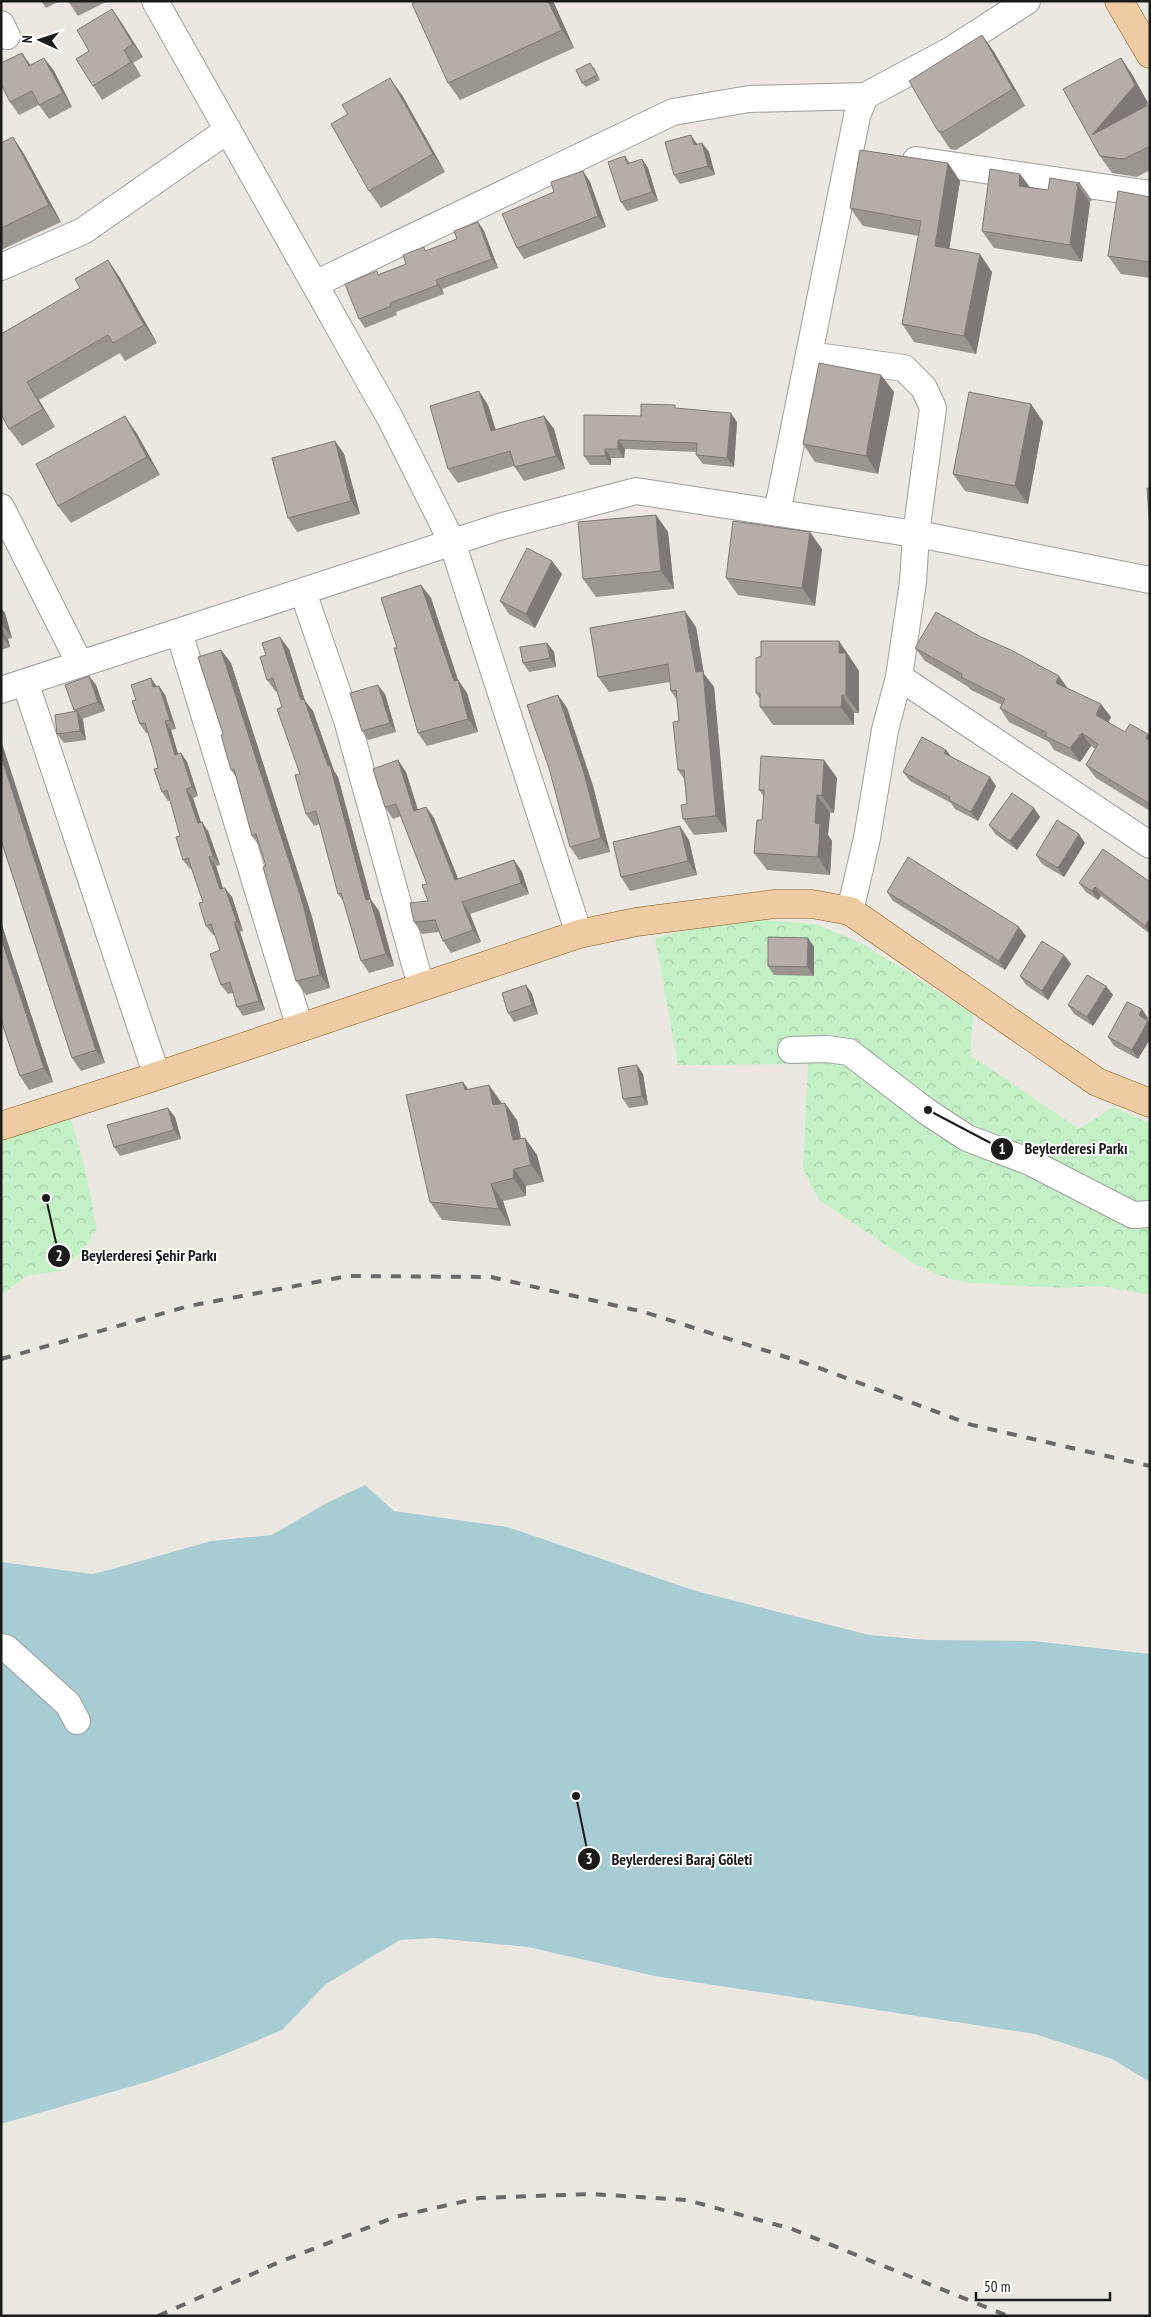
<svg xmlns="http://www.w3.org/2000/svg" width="1151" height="2317" font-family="'PT Sans Narrow',sans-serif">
  <defs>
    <pattern id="park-crowns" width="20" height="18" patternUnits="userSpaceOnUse" patternTransform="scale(1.25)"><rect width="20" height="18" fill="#c3f1c5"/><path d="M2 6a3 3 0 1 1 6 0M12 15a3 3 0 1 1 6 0" fill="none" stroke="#a7cea9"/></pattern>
  </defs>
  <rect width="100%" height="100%" fill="#ebe8e2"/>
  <path fill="url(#park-crowns)" d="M758 920 816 924 863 944 973 1014 970 1055 1079 1129 1113 1107 1150 1123V1295L1103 1286 1063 1288 970 1283 946 1278 911 1262 819 1200 803 1169 808 1064 678 1065 655 938 711 924Z
    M67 1105 85 1169 97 1228 83 1250 61 1271 26 1276 1 1296V1126Z"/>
  <path fill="#a7ccd4" d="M365 1485 394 1511 507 1527 696 1591 869 1635 928 1640 1033 1641 1150 1654V2082L1112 2059 1035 2034 655 1976 528 1947 434 1938 400 1940 326 1984 282 2030 218 2057 150 2081 1 2124V1562L92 1574 109 1570 211 1541 272 1535 325 1504Z"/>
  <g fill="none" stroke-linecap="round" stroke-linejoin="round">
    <defs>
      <path id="minor" d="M155 1 390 418 452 542 579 934
        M1 24 7 36
        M916 160 1150 194
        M1 267 83 231 228 130
        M315 284 673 112 749 99 865 96 951 50 1027 1
        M809 355 904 368 924 388 933 408 916 534 913 582 899 677 1150 845
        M1 507 80 664
        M777 513 857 116 865 96
        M303 592 347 720 421 986
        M179 632 300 1028
        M25 682 157 1076
        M1 690 499 527 636 491 928 536 1150 580
        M850 911 867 838 885 730 899 677
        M791 1050 827 1049 849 1052 926 1111 967 1138 1030 1162 1133 1215 1150 1214
        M1 1647 6 1648 68 1704 77 1721"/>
      <path id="major" d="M1119 1 1150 54
        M1 1126 157 1076 579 934 636 922 775 904H812L850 911 1097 1082 1150 1103"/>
    </defs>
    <use href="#minor" stroke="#9c9c9c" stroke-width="28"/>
    <use href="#major" stroke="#815712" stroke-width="29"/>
    <use href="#minor" stroke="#fff" stroke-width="26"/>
    <use href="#major" stroke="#efcba3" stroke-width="28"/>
    <path stroke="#696969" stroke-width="4" stroke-dasharray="10 10" stroke-linecap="butt" d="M1 1359 189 1306 348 1276 491 1277 644 1312 811 1365 972 1425 1150 1466
      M158 2316 277 2263 395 2217 479 2198 591 2194 687 2200 792 2229 1008 2316"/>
  </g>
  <path fill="#9b9590" d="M41 1H60L46 8Z
    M68 1H106V2L78 16Z
    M417 1H553L574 48 460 100 448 83Z
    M112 9 121 22 143 57 133 63 141 76 102 100 93 86 89 51Z
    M982 35 994 52 1025 106 956 150 950 149 938 131Z
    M22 53 30 65 44 58 54 71 72 107 49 119 39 105 19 115 10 102Z
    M1121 58 1133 76 1148 103 1144 107 1150 104V170L1137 177 1112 173 1100 156Z
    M594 67 600 80 586 87 582 83Z
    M402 95 445 172 381 208 369 191 348 114Z
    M13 137 24 154 61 222 1 250V143Z
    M702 143 709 152 715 175 680 184 674 175Z
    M625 156 630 163 642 159 648 168 658 201 627 211 621 202Z
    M948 163 960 181 949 249 992 272 976 354 914 342 902 324 919 236 863 226 850 208Z
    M583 171 590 182 606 227 524 259 517 248 554 192Z
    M1020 174 1030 187 1048 190 1080 183 1092 200 1090 202V203L1082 262 994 248 982 231Z
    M1150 197V278L1121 274 1108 256Z
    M478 222 484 231 498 268 442 289 444 294 396 312 397 315 365 328 359 319 379 274 406 264 426 251 457 239Z
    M108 260 120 278 157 343 125 361 120 353 39 400 55 427 22 446 9 429 1 414 80 288Z
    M881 375 894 392 878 474 815 462 803 444Z
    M1031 404 1043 422 1028 504 965 491 953 474Z
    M488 405 496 430 544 416 554 429 565 469 524 481 514 466 458 483 448 469Z
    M677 408 737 422 734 467 703 464 696 455 697 452 625 449 624 458H611V465H590L584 456 641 416Z
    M125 416 137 434 160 475 71 523 58 506Z
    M335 441 344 454 360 514 297 532 288 518Z
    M656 515 668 532 674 589 596 597 583 579Z
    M822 549 815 606 738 595 726 578Z
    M562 574 535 628 509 614 500 601Z
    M421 585 431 598 458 680 467 693 478 732 427 746 418 733 397 648Z
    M1 608 5 613 12 638 8 639 10 647 1 650Z
    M696 627 704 674 714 687 727 832 694 835 683 819 687 804 684 779 678 770 679 721 677 700 671 691 670 682 609 692 598 677Z
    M839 641 859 671V713H854V725H773L760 707V699L756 693Z
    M547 643 554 652 556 667 529 672 523 663Z
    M915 648 1068 688 1111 717 1108 722 1125 732 1150 736V811L1096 778 1086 765 1095 749 1091 746 1080 762 1054 750 1049 742 1009 722 1000 708 1002 705 971 690 967 686 925 661Z
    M289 649 305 701 313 711 334 771 338 777 371 900 379 911 394 966 369 973 361 961 344 902 338 894 320 824 314 826 306 814 300 774 282 707 277 691 276 692 267 680Z
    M221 650 231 663 312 917 330 988 306 995 296 981 266 866 260 847 252 836 236 777 231 770 223 734Z
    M89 676 96 685 105 711 82 719 83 720 86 740 64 743 57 734 75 712 74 710Z
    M151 678 156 686H159L165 695 176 729 171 730 178 754 181 753 187 762 198 796 193 798 201 822 208 831 220 865 216 866 223 888 232 897 243 931 240 932 265 1010 243 1016 237 1007 233 993 228 994 221 985 220 950 215 935H213L206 926 203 902 192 868 190 869 183 860 180 836 170 800 168 801 162 792 158 768 154 752 148 733H146L140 724 136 700Z
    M385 694 396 732 368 740 362 731Z
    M558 695 567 708 593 786 610 852 579 860 570 847Z
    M946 750 951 757 996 786 978 821 955 809 951 803 910 781 903 772Z
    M824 760 837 778 834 813H830L828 835 832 841 830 875 767 870 754 853 762 820 764 797 759 790Z
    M406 772 418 810 426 807 434 818 458 879 514 860 522 872 529 894 470 914 481 942 451 953 443 941 439 932 422 934 414 922 428 901 427 884 401 816 393 819 385 807Z
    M1034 808 1040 817 1017 850 995 834 989 825Z
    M1 840 105 1063 81 1071 72 1058Z
    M689 840 697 875 630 891 621 877Z
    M1085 843 1064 877 1042 864 1036 855Z
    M1150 882V934L1101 896 1098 900 1086 892 1079 883Z
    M887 892 1026 936 1005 970 893 901Z
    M1 922 53 1082 29 1090 20 1076 1 1020Z
    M808 938 814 947V976L774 975 768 966Z
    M1064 955 1071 964 1048 1000 1026 985 1020 976Z
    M526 985 532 994 538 1014 514 1022 508 1013Z
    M1106 986 1113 995 1093 1026 1074 1014 1068 1005Z
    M1148 1018 1147 1020 1150 1023V1039L1138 1059 1114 1046 1108 1037Z
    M637 1065 643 1074 648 1105 629 1108 623 1099Z
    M468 1089 501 1102V1103L517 1120 521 1139 525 1138 537 1155 544 1182 526 1186V1196L503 1201 511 1226 442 1220 430 1202Z
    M175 1117 181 1139 120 1156 114 1147Z"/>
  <path fill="#7e7976" d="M548 1H553L574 48 562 30Z
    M112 9 121 22 143 57 133 44Z
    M982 35 994 52 1025 106 1013 89Z
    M124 50 133 63 141 76 131 62Z
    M22 53 31 66H29Z
    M44 58 54 71 72 107 63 93Z
    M1121 58 1133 76 1148 103 1104 152 1092 135Z
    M390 78 402 95 445 172 433 154Z
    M691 135 697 144 694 145Z
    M13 137 24 154 61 222 49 205Z
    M702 143 709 152 715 175 708 166Z
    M642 159 648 168 658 201 652 192Z
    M948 163 960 181 947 263 935 246Z
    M583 171 590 182 606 227 598 216Z
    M1020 174 1033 192 1019 186Z
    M1078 185 1090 203 1082 262 1070 245Z
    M478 222 484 231 498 268 492 259Z
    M980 254 992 272 976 354 964 336Z
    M108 260 120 278 157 343 144 325Z
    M436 280 442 289 444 294 438 285Z
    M881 375 894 392 878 474 866 456Z
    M27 382 39 400 55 427 43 409Z
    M479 391 488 405 500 445 491 431Z
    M1031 404 1043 422 1028 504 1015 486Z
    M731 413 737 422 734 467 727 458Z
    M125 416 137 434 160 475 147 457Z
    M544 416 554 429 565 469 556 456Z
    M618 440 625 449 624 458 618 449Z
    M335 441 344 454 360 514 351 501Z
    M605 449 611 458V465L605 456Z
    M656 515 668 532 674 589 661 571Z
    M810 532 822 549 815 606 802 588Z
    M552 561 562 574 535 628 526 614Z
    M421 585 431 598 458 680 467 693 478 732 468 719 454 681Z
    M1 608 5 613 12 638 2 625 1 620Z
    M685 611 696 627 704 674 714 687 727 832 716 816 696 672Z
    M1 630 8 639 10 647 1 635Z
    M280 637 289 649 305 701 313 711 334 771 338 777 371 900 379 911 394 966 386 954 366 900Z
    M839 641 859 671V713L846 695 839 653Z
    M547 643 554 652 556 667 550 658Z
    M221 650 231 663 312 917 330 988 320 975Z
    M89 676 96 685 105 711 98 702Z
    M1059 676 1069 690 1056 683Z
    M151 678 157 687H153Z
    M378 685 385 694 396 732 390 723Z
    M159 686 165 695 176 729 170 720Z
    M558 695 567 708 593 786 610 852 601 838Z
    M842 695 854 713V725L841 707Z
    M1101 704 1111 717 1106 728 1096 715Z
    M77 711 83 720 86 740 80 731Z
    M165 721 171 730 181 764 175 755Z
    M1082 733 1091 746 1080 762 1070 748Z
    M1148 734 1150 736V744L1146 738Z
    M1 740 105 1063 96 1050 1 756Z
    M946 750 952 758 944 753Z
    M181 753 187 762 198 796 192 787Z
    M398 760 406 772 422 823 414 811Z
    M824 760 837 778 834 813 822 796Z
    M990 777 996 786 978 821 971 812Z
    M186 789 193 798 204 832 198 823Z
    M817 795 830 813 828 835 832 841 830 875 818 857 815 823Z
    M426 807 434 818 463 891 455 880Z
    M1034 808 1040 817 1017 850 1010 841Z
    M202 822 208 831 220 865 213 856Z
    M680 826 689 840 697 875 688 861Z
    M1079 834 1085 843 1064 877 1058 868Z
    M209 857 216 866 226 898 220 889Z
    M514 860 522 872 529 894 521 883Z
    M1095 887 1101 896 1098 900 1092 891Z
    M225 888 232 897 243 931 237 922Z
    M462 902 470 914 481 942 473 930Z
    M1150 918V933L1145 926Z
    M1 922 53 1082 44 1068 1 938Z
    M234 922 240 932 265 1010 259 1001Z
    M1019 927 1026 936 1005 970 999 961Z
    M808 938 814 947V976L807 967Z
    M1064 955 1071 964 1048 1000 1042 991Z
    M526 985 532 994 538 1014 532 1005Z
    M1106 986 1113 995 1093 1026 1087 1017Z
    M1142 1009 1148 1018 1145 1024 1139 1015Z
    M1148 1021 1150 1023V1039L1138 1059 1132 1050Z
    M637 1065 643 1074 648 1105 642 1096Z
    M463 1082 476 1100 465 1090Z
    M489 1085 501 1102 505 1123 493 1105Z
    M505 1103 517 1120 525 1158 513 1140Z
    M168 1108 175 1117 181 1139 174 1130Z
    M525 1138 537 1155 544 1182 531 1165Z
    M514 1169 526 1186V1196L513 1178Z
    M491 1184 503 1201 511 1226 499 1209Z"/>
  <path fill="#b4ada8" stroke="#7e7976" d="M417 1H548L562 30 448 83 412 4Z
    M112 9 133 44 124 50 131 62 93 86 76 59 89 51 77 30Z
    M982 35 1013 89 943 132 938 131 909 81Z
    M22 53 29 66 44 58 63 93 39 105 32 91 10 102 1 84V63Z
    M1121 58 1135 85 1092 135 1150 104V146L1124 159 1100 156 1063 89Z
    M590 63 597 75 582 83 576 70Z
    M390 78 433 154 369 191 331 124 348 114 342 105Z
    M691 135 694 145 702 143 708 166 674 175 665 142Z
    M13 137 49 205 1 228V143Z
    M860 150 948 163 935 246 980 254 964 336 902 324 921 221 850 208Z
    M625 156 627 164 642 159 652 192 621 202 608 162Z
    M990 169 1020 174 1019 186 1048 190 1050 178 1080 183 1076 185H1078L1070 245 982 231Z
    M583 171 598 216 517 248 502 214 554 192 551 182Z
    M1118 191 1150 197V262L1108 256Z
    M478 222 492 259 436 280 438 285 390 303 391 306 359 319 345 284 377 271 378 275 406 264 403 255 424 247 425 251 457 239 454 231Z
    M108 260 144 325 113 343 108 335 27 382 43 409 9 429 1 414V334L80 288 75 279Z
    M819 363 881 375 866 456 803 444Z
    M479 391 491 431 544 416 556 456 515 467 510 451 448 469 430 406Z
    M969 392 1031 404 1015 486 953 474Z
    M641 404 675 405V408L731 413 727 458 696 455 697 443 618 440V449H605V456H584V415L641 416Z
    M125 416 147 457 58 506 36 464Z
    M335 441 351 501 288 518 272 458Z
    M1147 488H1150V529Z
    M656 515 661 571 583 579 578 522Z
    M733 521 810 532 802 588 726 578Z
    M527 548 552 561 526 614 500 601Z
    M421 585 454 681 458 680 468 719 418 733 394 648H397L381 598Z
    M685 611 696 672 703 671 716 816 683 819 681 805 687 804 684 770H678L673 722 679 721 676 690 671 691 668 664 598 677 590 628Z
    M936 612 981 637 1011 650 1059 676 1056 683 1101 704 1096 715 1125 732 1130 724 1148 734 1146 738 1150 741V804L1086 765 1098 744 1082 733 1070 748 1045 736 1047 733 1000 708 1005 699 961 677 962 674 915 648Z
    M280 637 301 700 304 699 328 766 330 765 366 900 370 899 386 954 361 961 341 893 338 894 316 811 306 814 295 775 300 774 277 709 282 707 273 678 267 680 260 657 266 655 262 643Z
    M761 641H839V653H846V695H842L841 707H760V693H756V658L761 656Z
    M547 643 550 658 523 663 520 647Z
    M221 650 303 904 320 975 296 981 263 867 266 866 256 834 252 836 234 769 231 770 221 735 223 734 198 657Z
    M89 676 98 702 74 710 65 685Z
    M151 678 153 687 159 686 170 720 165 721 175 755 181 753 192 787 186 789 198 823 202 822 213 856 209 857 220 889 225 888 237 922H234L259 1001 237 1007 230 982 221 985 210 954 220 950 211 924 206 926 199 903 203 902 188 858 183 860 176 837 180 836 167 790 162 792 154 769 158 768 154 752 145 723 140 724 132 701 136 700 131 685Z
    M378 685 390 723 362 731 350 693Z
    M558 695 584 773 601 838 570 847 549 768 527 705Z
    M77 711 80 731 57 734 55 715Z
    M922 737 946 750 944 753 990 777 971 812 949 800 950 797 903 772Z
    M1 756 96 1050 72 1058 1 840Z
    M761 756 824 760 822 796 817 795 815 823 820 824 818 857 754 853 757 820H762L764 790H759Z
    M398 760 414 811 426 807 455 880 514 860 521 883 462 902 473 930 443 941 435 920 414 922 410 903 428 901 422 885 427 884 396 804 385 807 373 769Z
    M1012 793 1034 808 1010 841 989 825Z
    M1057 820 1079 834 1058 868 1036 855Z
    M680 826 688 861 621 877 613 842Z
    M1103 849 1150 882V918L1145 926 1095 887 1092 891 1079 883Z
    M908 857 1019 927 999 961 887 892Z
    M768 937 808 938 807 967 768 966Z
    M1 938 44 1068 20 1076 1 1020Z
    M1042 941 1064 955 1042 991 1020 976Z
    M1087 975 1106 986 1087 1017 1068 1005Z
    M526 985 532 1005 508 1013 502 993Z
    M1127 1002 1142 1009 1139 1015 1148 1021 1132 1050 1108 1037Z
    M637 1065 642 1096 623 1099 618 1068Z
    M463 1082 465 1090 489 1085 493 1105 505 1103 513 1140 525 1138 531 1165 514 1169 513 1178 491 1184 499 1209 430 1202 406 1095Z
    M168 1108 174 1130 114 1147 107 1125Z"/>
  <path fill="none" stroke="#1b1b1b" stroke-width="2" d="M928 1110L1002 1149M46 1198L59 1256M576 1796L589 1859"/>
  <g fill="#1b1b1b" stroke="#fff" stroke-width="2">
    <circle cx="928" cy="1110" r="5"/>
    <circle cx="46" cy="1198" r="5"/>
    <circle cx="576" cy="1796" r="5"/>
    <circle cx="1002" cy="1149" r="12"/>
    <circle cx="59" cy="1256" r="12"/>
    <circle cx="589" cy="1859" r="12"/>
  </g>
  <g font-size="15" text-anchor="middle" font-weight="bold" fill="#fff">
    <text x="1002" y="1154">1</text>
    <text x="59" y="1261">2</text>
    <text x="589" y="1864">3</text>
  </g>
  <g font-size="16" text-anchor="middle" font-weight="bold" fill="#1b1b1b" stroke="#fff" stroke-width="4" stroke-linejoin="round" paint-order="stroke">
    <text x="1076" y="1154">Beylerderesi Parkı</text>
    <text x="149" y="1261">Beylerderesi Şehir Parkı</text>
    <text x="682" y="1865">Beylerderesi Baraj Göleti</text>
  </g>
  <rect width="1151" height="2317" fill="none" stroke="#1b1b1b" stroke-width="5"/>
  <g transform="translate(40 40) rotate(273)" stroke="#ffffff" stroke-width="4" paint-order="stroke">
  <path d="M0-4L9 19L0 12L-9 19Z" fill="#1b1b1b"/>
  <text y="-8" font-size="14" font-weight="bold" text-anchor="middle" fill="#1b1b1b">N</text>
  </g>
  <path d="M976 2292v8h134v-8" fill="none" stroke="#1b1b1b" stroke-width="2.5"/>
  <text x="984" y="2292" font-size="15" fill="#1b1b1b" stroke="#ffffff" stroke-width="4" paint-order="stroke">50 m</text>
</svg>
